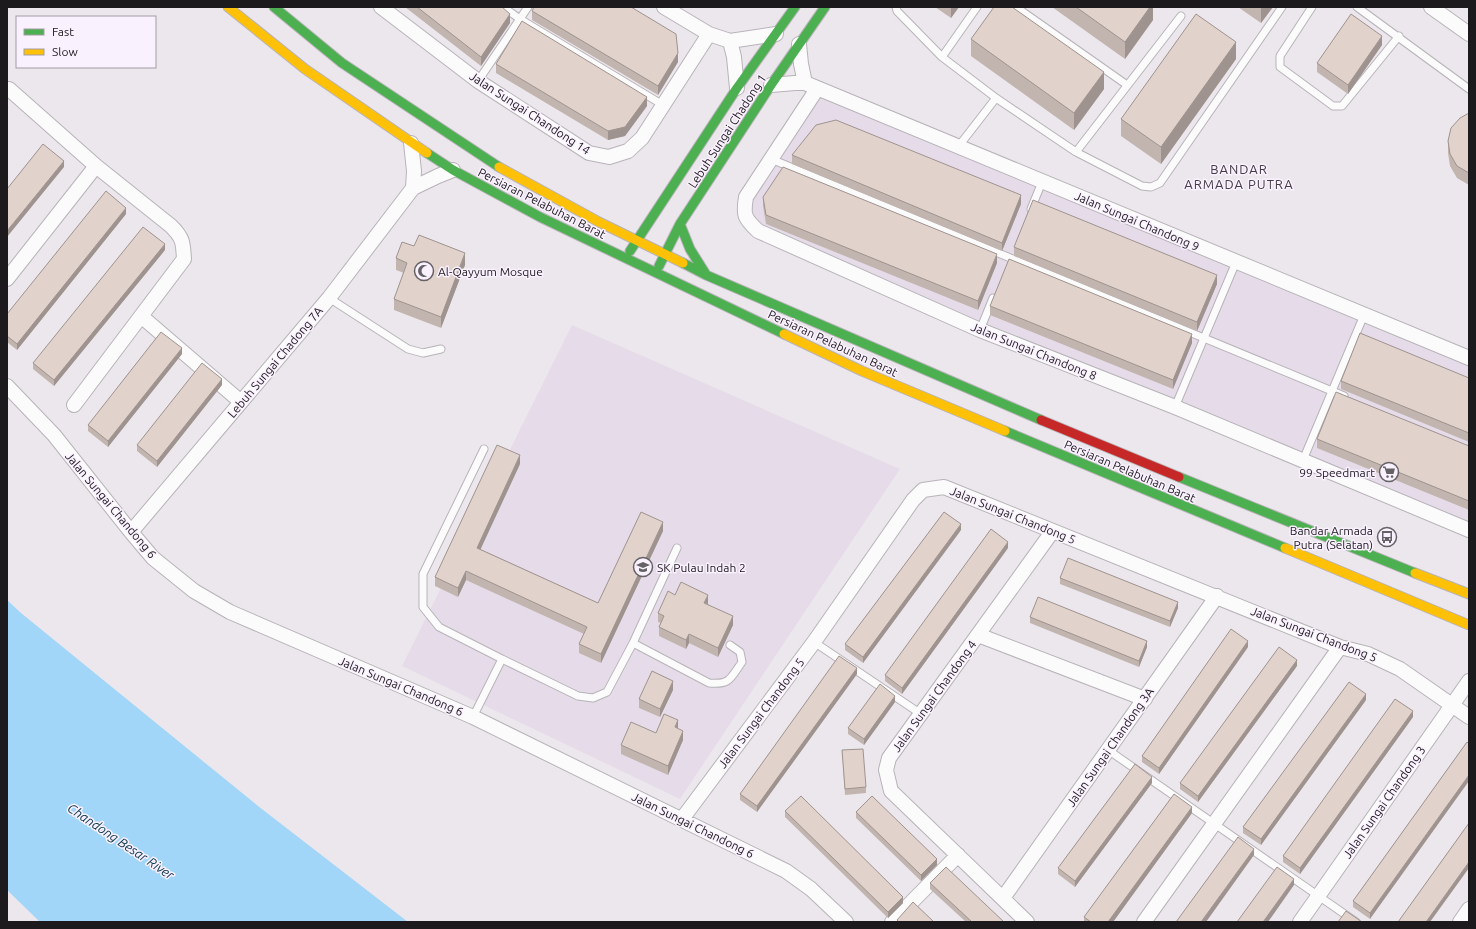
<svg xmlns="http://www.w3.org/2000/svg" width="1476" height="929" font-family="Ubuntu,sans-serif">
  <rect width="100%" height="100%" fill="#ece7ed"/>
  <path fill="#e6dce9" d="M818 96 1469 364V523L978 322 763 226 752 219 750 210 752 198Z
    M572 325 900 469 680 799 402 666Z"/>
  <path fill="#a2d6f8" d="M7 600 21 613 258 806 408 922H40L7 890Z"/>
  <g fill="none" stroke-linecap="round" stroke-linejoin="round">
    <defs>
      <path id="lane" d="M503 7 520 19 663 105
        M896 7 897 11 942 57 996 98 1076 152 1142 186 1151 187 1160 183 1282 7
        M1016 7 1127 85
        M1312 7 1280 56V67L1333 106H1342L1399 36
        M1357 7 1469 89
        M942 57 977 7
        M478 81 528 7
        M958 147 996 98
        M1076 152 1181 16
        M771 159 1344 396
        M1031 209 1042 182
        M329 298 408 349 423 353 441 349
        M980 330 993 298
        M1175 407 1236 262
        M484 449 423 574V607L439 627 502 659
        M1303 460 1364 315
        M814 642 921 714
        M633 643 709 683C730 685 730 679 742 662L740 652 730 645
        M473 717 502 659 578 696 593 698 607 692 633 643 677 548
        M1108 750 1356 922"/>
      <path id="street" d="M381 7 478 81 589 153 609 157 628 151 642 138 709 34
        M664 7 709 34 730 41 776 34
        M1431 7 1469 34
        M730 41 734 57 737 88
        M799 44 801 64 805 83
        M771 85 795 83H805L1469 358
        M7 89H9L96 166 171 226C183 238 183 242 184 259L74 405
        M817 89 746 197C743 215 744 218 758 231L980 330 1175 407 1469 530
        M411 143 414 171 413 188
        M7 279 96 166
        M141 316 241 402
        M7 386 54 435 131 532 153 558 194 591 230 612 473 717 786 871 811 889 846 922
        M131 532 329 298 413 188 438 176 453 170
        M978 635 1145 699
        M682 819 814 642 913 500 923 490 944 487 1340 647 1368 654 1400 669 1469 717
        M1003 898 1217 596
        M892 922 958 855
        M1027 922 891 791 886 770 889 758 1052 532
        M1144 922 1340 647
        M1300 922 1469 681
        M1460 922 1469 909"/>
      <path id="fast" d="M274 7 342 63 499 167
        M427 153 453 170 540 217 784 334
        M680 224 690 249 705 273
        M630 251 737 88 795 7
        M683 263 706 275 1041 420
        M659 266 680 224 771 85 825 7
        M1005 431 1285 548
        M1179 477 1415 573"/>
      <path id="slow" d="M228 7 305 69 427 153
        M499 167 599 222 683 263
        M784 334 862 371 1005 431
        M1285 548 1469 625
        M1415 573 1469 594"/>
      <path id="jam" d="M1041 420 1179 477"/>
    </defs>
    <use href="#lane" stroke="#b7b3b8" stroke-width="9"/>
    <use href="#street" stroke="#b7b3b8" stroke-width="16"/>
    <use href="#fast" stroke="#b7b3b8" stroke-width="11"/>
    <use href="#slow" stroke="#b7b3b8" stroke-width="11"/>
    <use href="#jam" stroke="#b7b3b8" stroke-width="11"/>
    <use href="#lane" stroke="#fcfbfc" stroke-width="7"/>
    <use href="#street" stroke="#fcfbfc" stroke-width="14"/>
    <use href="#fast" stroke="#4caf50" stroke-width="9"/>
    <use href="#slow" stroke="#ffc107" stroke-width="9"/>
    <use href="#jam" stroke="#c62828" stroke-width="9"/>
  </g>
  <path fill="#c2b5af" d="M405 7H502L510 23 481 66Z
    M935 7H959L951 18Z
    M1052 7H1153V20L1125 59Z
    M1238 7H1273L1261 23Z
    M532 11 678 62 658 95 532 20Z
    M971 39 1104 89 1074 130 971 56Z
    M1382 45 1348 94 1317 72V63Z
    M1236 59 1161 164 1121 136V119Z
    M496 64 647 106 625 136 608 140 496 73Z
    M1469 113V185L1457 178 1450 166 1448 153V141Z
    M792 155 1021 204 1002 251 792 164Z
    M763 197 997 263 978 310 766 224 763 206Z
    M126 214 17 350 7 342V314Z
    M414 246 465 265 441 328 394 310V299L404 273 396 270V258Z
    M1014 247 1217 284 1197 331 1014 256Z
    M165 250 54 386 33 369V363Z
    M990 306 1192 343 1173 389 990 315Z
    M182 354 108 447 88 431V425Z
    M1469 378V442L1341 389V381Z
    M222 385 157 467 137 451V445Z
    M1317 439 1469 446V510L1317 448Z
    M520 464 480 549 598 603 663 531 601 663 579 653V644L584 634 466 580 458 597 435 586V577Z
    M961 530 863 663 845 650V644Z
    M1008 548 902 694 885 681V675Z
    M1060 578 1178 608 1170 627 1060 584Z
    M675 595 708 604 733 625 718 657 689 643 686 649 659 636V627L661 623 658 622V613Z
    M1030 617 1147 647 1139 667 1030 623Z
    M1248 647 1159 774 1142 762V756Z
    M1297 666 1198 802 1180 789V783Z
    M857 674 757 812 740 800V794Z
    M673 690 660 717 639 708V699Z
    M1366 700 1261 845 1243 833V827Z
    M895 702 864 745 848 734V728Z
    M1413 717 1300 874 1283 862V856Z
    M678 729 683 740 668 775 621 754V745L656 733Z
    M1467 742 1370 919 1353 907V901Z
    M842 750 866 787V793L845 795Z
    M1152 783 1075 887 1058 874V868Z
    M785 811 903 903 888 918 785 817Z
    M856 812 937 865 921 881 856 818Z
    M1192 813 1113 922H1084V917Z
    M930 883 1004 922H966L930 889Z"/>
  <path fill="#9e938f" d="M951 7H959L951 18Z
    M1150 7H1153V20L1125 59V42Z
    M1261 7H1273L1261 23Z
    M510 14V23L481 66V57Z
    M1382 36V45L1348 94V85Z
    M1236 42V59L1161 164V147Z
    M678 53V62L658 95V86Z
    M1104 72V89L1074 130V113Z
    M647 97V106L625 136 608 140V131Z
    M64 161V167L7 237V231Z
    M1021 195V204L1002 251V243Z
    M126 208V214L17 350V344Z
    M165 244V250L54 386V380Z
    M465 253V265L441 328V317Z
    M997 254V263L978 310V301Z
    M1217 275V284L1197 331V322Z
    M1192 334V343L1173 389V380Z
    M182 348V354L108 447V441Z
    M222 379V385L157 467V461Z
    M520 455V464L477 557V548Z
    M663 522V531L601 663V654Z
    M961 524V530L863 663V657Z
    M1008 542V548L902 694V688Z
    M466 571V580L458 597V588Z
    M708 595V604L704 603Z
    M1178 602V608L1170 627V621Z
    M733 616V625L718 657V648Z
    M689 634V643L686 649V640Z
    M1147 641V647L1139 667V661Z
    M1248 641V647L1159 774V768Z
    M1297 660V666L1198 802V796Z
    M857 668V674L757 812V806Z
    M673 681V690L660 717V709Z
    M1366 694V700L1261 845V839Z
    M895 696V702L864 745V739Z
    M1413 711V717L1300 874V868Z
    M678 720V729L675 727Z
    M683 731V740L668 775V766Z
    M1469 775V781L1370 919V913Z
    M1152 777V783L1075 887V881Z
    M1192 807V813L1113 922H1108Z
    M1254 849V855L1206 922H1201Z
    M937 859V865L921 881V875Z
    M1469 862V868L1430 922H1426Z
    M1294 879V885L1268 922H1263Z
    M903 897V903L888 918V912Z"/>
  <path fill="#e2d2cc" stroke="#9e938f" d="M417 7H502L510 14 481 57Z
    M534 7H631L676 34 678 53 658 86 532 11Z
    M994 7H1012L1104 72 1074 113 971 39Z
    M1076 7H1150L1125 42Z
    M1196 14 1236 42 1161 147 1121 119Z
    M1351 14 1382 36 1348 85 1317 63Z
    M522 21 647 97 625 127 608 131 496 64Z
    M1469 113V173L1457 166 1450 154 1448 141 1451 128 1460 118Z
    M836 120 1021 195 1002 243 792 155 816 125Z
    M43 144 64 161 7 231V189Z
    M783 167 997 254 978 301 766 215 763 197Z
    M106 191 126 208 17 344 7 336V314Z
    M1033 200 1217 275 1197 322 1014 247Z
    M143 227 165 244 54 380 33 363Z
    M419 235 465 253 441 317 394 299 407 263 396 258 402 242 414 246Z
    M1009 259 1192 334 1173 380 990 306Z
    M161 332 182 348 108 441 88 425Z
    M1360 333 1469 378V433L1341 381Z
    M202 363 222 379 157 461 137 445Z
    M1336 392 1469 446V501L1317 439Z
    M497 445 520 455 477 548 598 603 641 512 663 522 601 654 579 644 587 627 466 571 458 588 435 577Z
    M944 512 961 524 863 657 845 644Z
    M991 529 1008 542 902 688 885 675Z
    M1068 558 1178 602 1170 621 1060 578Z
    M681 582 708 595 704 603 733 616 718 648 689 634 686 640 659 627 664 616 658 613 668 591 675 595Z
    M1038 597 1147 641 1139 661 1030 617Z
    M1231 629 1248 641 1159 768 1142 756Z
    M1279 647 1297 660 1198 796 1180 783Z
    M839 656 857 668 757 806 740 794Z
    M652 671 673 681 660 709 639 699Z
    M1349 682 1366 694 1261 839 1243 827Z
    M880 684 895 696 864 739 848 728Z
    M1395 699 1413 711 1300 868 1283 856Z
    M664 714 678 720 675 727 683 731 668 766 621 745 631 722 656 733Z
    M1467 742 1469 744V775L1370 913 1353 901Z
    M863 749 866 787 845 789 842 750Z
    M1135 764 1152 777 1075 881 1058 868Z
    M1174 794 1192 807 1108 922H1091L1084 917Z
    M801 796 903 897 888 912 785 811Z
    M872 796 937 859 921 875 856 812Z
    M1469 823V862L1426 922H1398Z
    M1238 837 1254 849 1201 922H1176Z
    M946 867 1004 922H972L930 883Z
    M1277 867 1294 879 1263 922H1237Z
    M913 902 934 922H899L897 920Z
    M1346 911 1362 922H1338Z"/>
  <defs>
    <symbol id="mosque-ring" viewBox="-11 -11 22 22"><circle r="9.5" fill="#faf1fe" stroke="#656266" stroke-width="1.5"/><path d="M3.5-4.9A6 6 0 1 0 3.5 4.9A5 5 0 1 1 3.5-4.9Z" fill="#656266"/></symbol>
    <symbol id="supermarket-ring" viewBox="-11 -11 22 22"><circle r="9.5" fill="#faf1fe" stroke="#656266" stroke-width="1.5"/><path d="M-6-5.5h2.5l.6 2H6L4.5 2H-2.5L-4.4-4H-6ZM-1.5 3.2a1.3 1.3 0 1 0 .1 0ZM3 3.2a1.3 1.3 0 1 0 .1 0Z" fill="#656266"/></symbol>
    <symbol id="bus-ring" viewBox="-11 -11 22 22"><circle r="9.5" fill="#faf1fe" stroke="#656266" stroke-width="1.5"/><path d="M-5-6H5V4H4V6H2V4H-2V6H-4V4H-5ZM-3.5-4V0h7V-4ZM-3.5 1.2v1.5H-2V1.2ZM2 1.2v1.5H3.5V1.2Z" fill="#656266"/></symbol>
    <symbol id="school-ring" viewBox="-11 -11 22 22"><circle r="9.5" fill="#faf1fe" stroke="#656266" stroke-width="1.5"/><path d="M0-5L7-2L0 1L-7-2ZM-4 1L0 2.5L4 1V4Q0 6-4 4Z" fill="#656266"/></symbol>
  </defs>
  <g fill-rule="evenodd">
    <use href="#mosque-ring" x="413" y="260" width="22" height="22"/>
    <use href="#supermarket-ring" x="1378" y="461" width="22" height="22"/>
    <use href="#bus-ring" x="1376" y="526" width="22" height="22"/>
    <use href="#school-ring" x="632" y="556" width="22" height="22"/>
  </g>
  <g text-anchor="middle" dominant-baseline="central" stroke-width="3" stroke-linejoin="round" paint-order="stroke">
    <g font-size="12" fill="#1d1a1e" stroke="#faf1fe">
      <text transform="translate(530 113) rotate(33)">Jalan Sungai Chandong 14</text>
      <text transform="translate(727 131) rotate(-57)">Lebuh Sungai Chadong 1</text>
      <text transform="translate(542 203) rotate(27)">Persiaran Pelabuhan Barat</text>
      <text transform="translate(1137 221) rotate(23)">Jalan Sungai Chandong 9</text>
      <text transform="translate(833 343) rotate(25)">Persiaran Pelabuhan Barat</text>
      <text transform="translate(1034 351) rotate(22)">Jalan Sungai Chandong 8</text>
      <text transform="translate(275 362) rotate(-50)">Lebuh Sungai Chadong 7A</text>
      <text transform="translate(1130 471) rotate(23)">Persiaran Pelabuhan Barat</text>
      <text transform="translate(111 505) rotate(50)">Jalan Sungai Chandong 6</text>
      <text transform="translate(1013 515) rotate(22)">Jalan Sungai Chandong 5</text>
      <text transform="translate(1314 634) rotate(21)">Jalan Sungai Chandong 5</text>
      <text transform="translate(401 686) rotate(23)">Jalan Sungai Chandong 6</text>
      <text transform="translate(934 696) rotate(-54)">Jalan Sungai Chandong 4</text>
      <text transform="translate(761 713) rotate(-53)">Jalan Sungai Chandong 5</text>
      <text transform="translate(1110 747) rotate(-55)">Jalan Sungai Chandong 3A</text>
      <text transform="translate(1384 802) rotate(-55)">Jalan Sungai Chandong 3</text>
      <text transform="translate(693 825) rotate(26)">Jalan Sungai Chandong 6</text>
    </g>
    <g font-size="12" fill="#1d1a1e" stroke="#faf1fe" text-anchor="start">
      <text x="438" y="271">Al-Qayyum Mosque</text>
      <text x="1375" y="472" text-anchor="end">99 Speedmart</text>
      <text x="1373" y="530" text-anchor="end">Bandar Armada<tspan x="1373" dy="14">Putra (Selatan)</tspan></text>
      <text x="657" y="567">SK Pulau Indah 2</text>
    </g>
    <g font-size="13" letter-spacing="1" fill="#453d47" stroke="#faf1fe">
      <text x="1239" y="169">BANDAR<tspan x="1239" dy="15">ARMADA PUTRA</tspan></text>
    </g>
    <g font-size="13" font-style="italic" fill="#0c384f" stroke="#faf1fe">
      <text transform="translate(121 841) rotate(34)">Chandong Besar River</text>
    </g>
  </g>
  <rect width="1476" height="929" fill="none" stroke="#1d1a1e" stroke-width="16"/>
  <rect x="16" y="16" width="140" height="52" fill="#faf1fe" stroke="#a29ba4"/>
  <rect x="24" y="29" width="20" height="6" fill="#4caf50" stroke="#a29ba4"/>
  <text x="52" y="36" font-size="12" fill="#1d1a1e">Fast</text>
  <rect x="24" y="49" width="20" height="6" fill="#ffc107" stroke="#a29ba4"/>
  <text x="52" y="56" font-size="12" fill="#1d1a1e">Slow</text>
</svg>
